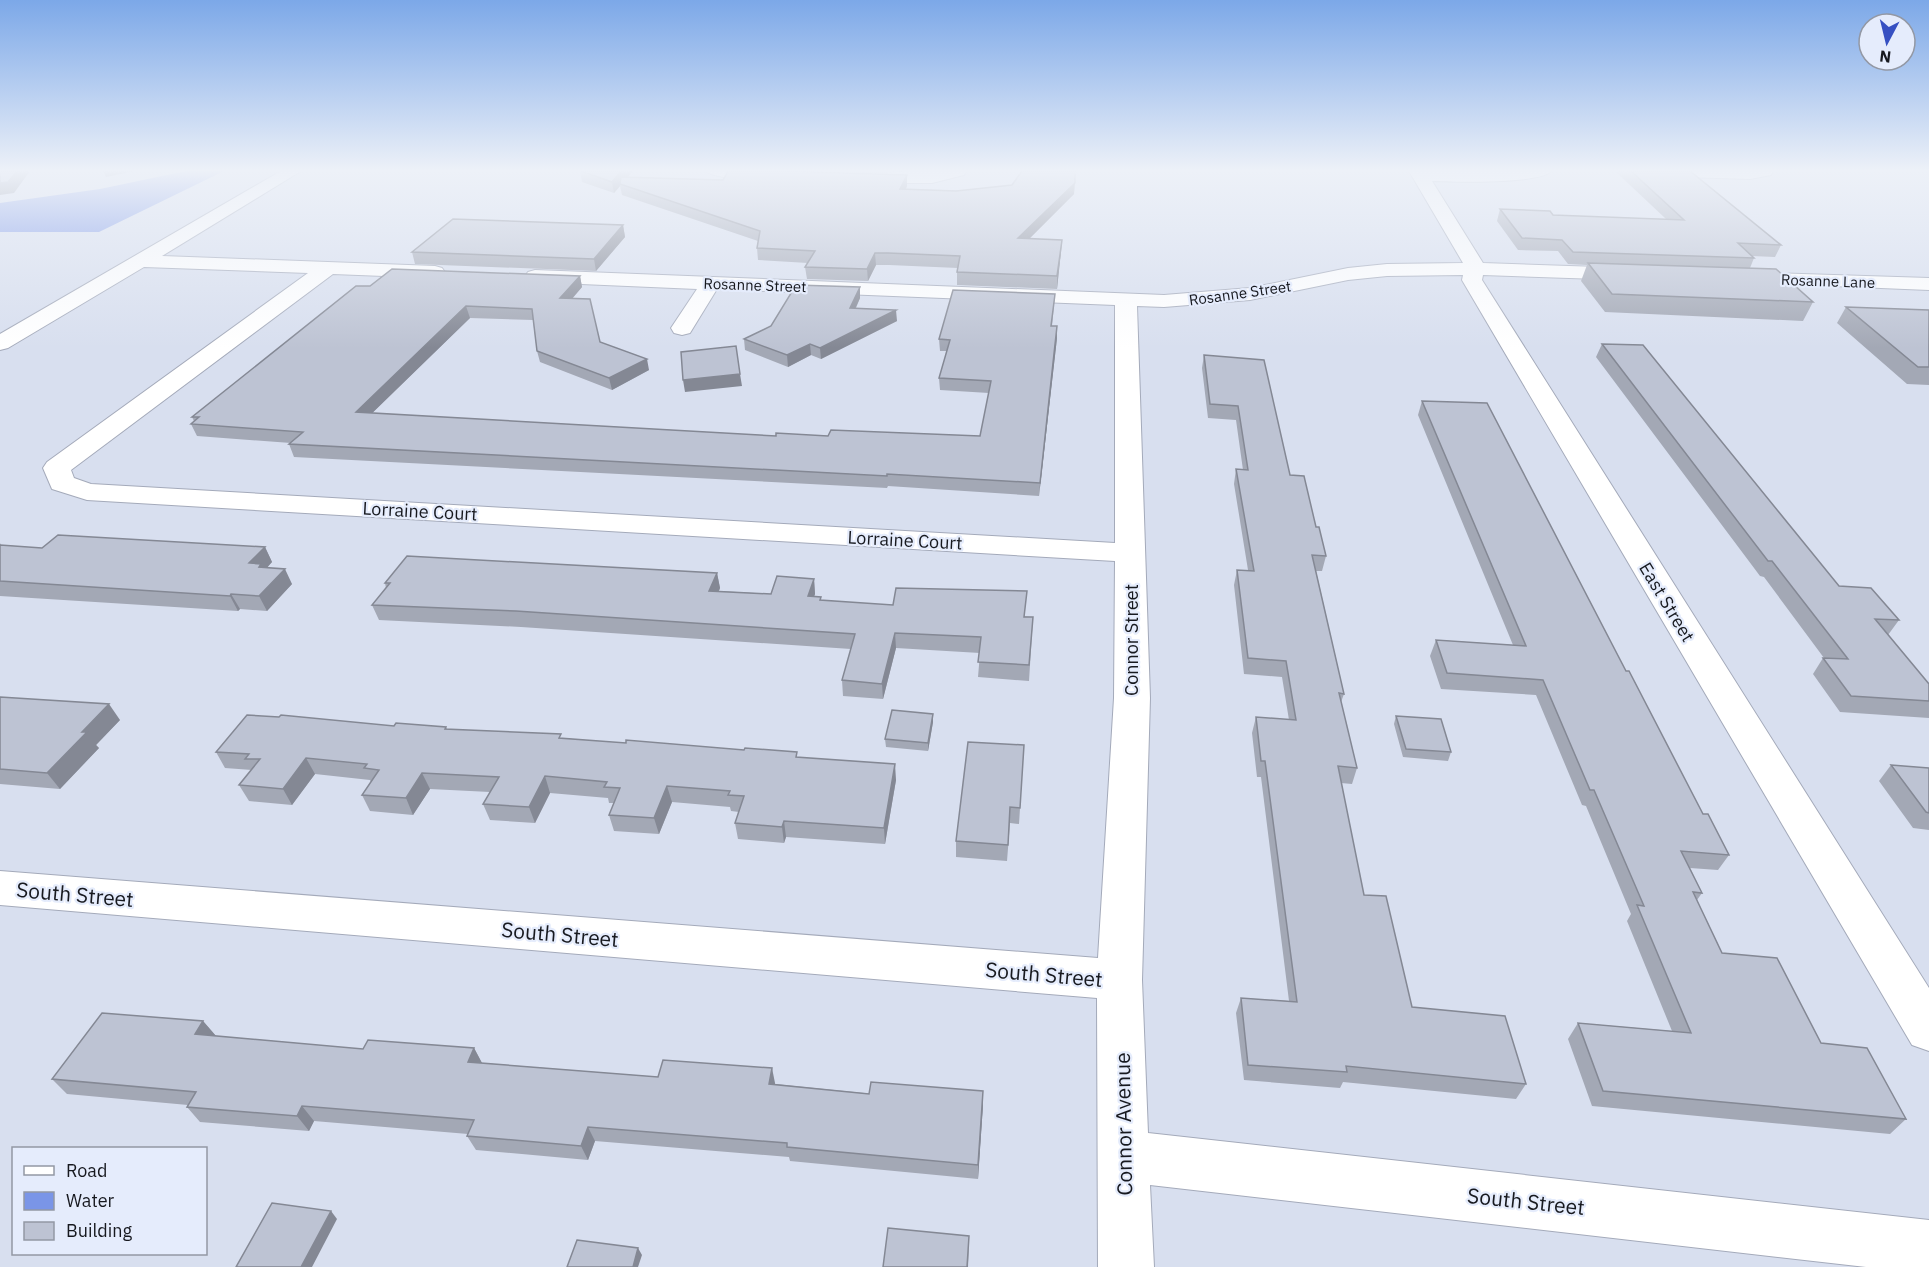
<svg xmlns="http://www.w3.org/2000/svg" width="1929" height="1267" font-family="'IBM Plex Sans',sans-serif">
  <rect width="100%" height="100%" fill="#d8dfef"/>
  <path fill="#7a95e7" d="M186 171H224L99 232H0V203L100 189Z"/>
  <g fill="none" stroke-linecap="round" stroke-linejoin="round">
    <defs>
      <path id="minor" d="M281 171H301L162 256 435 266 442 268 445 272 442 276 435 278 333 274 71 470 74 478 91 484 1115 543V305L717 289 690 333 682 335 674 333 671 328 697 289 535 282 528 280 525 276 528 272 535 270 1164 295 1250 288 1348 268 1387 264 1463 263 1409 171H1551C1541 184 1452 182 1432 181L1483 263 1629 268 1636 270 1639 274 1636 278 1629 280 1483 275 1482 280 1929 988V1051L1912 1045 1462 280 1463 275 1387 276 1348 280 1250 300 1164 307 1137 306 1150 698 1142 980 1148 1133 1929 1220V1267H1866L1150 1185 1154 1267H1098L1097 998 0 905V871L1098 958 1114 698 1115 561 87 500 52 489 43 468 47 462 308 273 144 267 8 348 0 350V334Z
        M706 171H776L780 175C774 183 712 179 706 171Z
        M939 171H966L964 175 932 183H863L857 182 855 178 857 174 863 173Z
        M1644 171H1773L1771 175 1750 179 1652 176Z
        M1743 272 1929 278V290L1736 282 1733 278 1736 274Z"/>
    </defs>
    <use href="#minor" stroke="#a4aaba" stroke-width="2"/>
    <use href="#minor" fill="#fff" fill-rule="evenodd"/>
  </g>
  <path fill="#a3a8b5" d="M580 171H633L627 177 723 180 907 175V186L906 189 1074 194 1029 239 1062 240 1057 289 957 285V272L958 268 889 265H876L868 281 807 279 805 267 808 263 758 260 757 248 758 241 622 195 620 186 614 193 582 182Z
    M1615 171H1690L1781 245 1775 257 1752 256 1754 258 1750 268 1813 302 1803 321 1605 312 1581 281 1587 265 1568 264 1558 251 1518 250 1497 221 1500 209 1553 215 1666 219Z
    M623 225 625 237 596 271 415 264 412 252Z
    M580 276 582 287 572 299 600 342 649 370 612 390 540 362 537 351 533 320 470 318 372 413 776 436H980L989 393 940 390 939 378 947 351H940L939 339 1055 294 1052 326H1057V338L1039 496 888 486 887 488 294 457 289 444 291 443 197 436 191 424 194 421 192 417 370 286Z
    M860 287V298L856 308 897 321 821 359 811 355 788 367 745 350 744 339Z
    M1846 307 1929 310V385L1907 384 1837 323Z
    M1602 344 1839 586 1899 620 1888 635 1929 684V718L1840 712 1813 674 1823 658H1824L1764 577 1760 576 1596 357Z
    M1204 355 1290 475 1316 527 1326 556 1322 571H1316L1344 694 1341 702 1357 768 1352 784 1341 783 1364 895 1412 1007 1526 1084 1516 1099 1343 1082 1340 1088 1244 1080 1236 1013 1241 998 1289 1001 1261 777H1257L1252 733 1256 717 1289 720 1282 677 1244 674 1234 585 1237 570H1248L1234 484 1236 469 1243 470 1236 420 1208 418 1202 368Z
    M1422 401 1626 671 1703 814 1729 855 1718 870 1690 868 1702 893 1697 900 1722 953 1821 1043 1906 1119 1890 1134 1592 1106 1568 1039 1578 1023 1672 1031 1627 921 1631 914 1586 806 1582 805 1536 695 1441 689 1430 656 1436 640 1513 645 1418 415Z
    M0 543 1 545 42 548 265 547 272 562 267 567 292 584 267 611 240 609 238 611 0 596Z
    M717 573 720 588 719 591 771 594 814 579 815 594 814 596 822 600 1033 617 1029 681 978 677 980 653 896 648 883 699 843 696 842 680 851 649 521 627 379 620 372 605 386 588 385 583Z
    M0 697 120 720 96 745 99 748 60 789 0 784Z
    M1396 716 1451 752 1448 761 1403 757 1394 724Z
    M933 722 928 751 886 747 885 739Z
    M394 726 446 727 447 729 798 757 896 780 885 844 786 837 784 843 738 839 735 823 739 812 731 811 730 807 672 802 659 834 614 831 609 815 614 803H609L608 798 550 793 535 823 490 820 483 804 490 792 430 789 413 815 370 811 362 795 371 782 370 780 315 774 292 805 249 801 239 785 252 770 225 768 216 752Z
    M1024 745 1019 824 1010 823 1007 861 956 857V841Z
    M1891 765 1929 768V830L1913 828 1879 781Z
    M203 1021 216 1036 363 1049 474 1048 482 1063 658 1077 775 1083V1084L983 1105 978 1179 790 1161 789 1157 595 1141 588 1160 476 1150 467 1136 468 1134 314 1121 309 1131 200 1122 187 1107 188 1105 67 1094 52 1079Z"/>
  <path fill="#848894" d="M17 171H30L14 193 0 195V183Z
    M103 171H135L106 177Z
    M621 171H633L621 185 620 184V186L614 193 612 182Z
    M907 175V186L900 200V189Z
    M1075 183 1074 194 1018 250V238Z
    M623 225 625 237 596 271 594 259Z
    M1062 240 1061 252 1057 289V276Z
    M875 253 876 265 868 281 867 269Z
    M580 276 582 287 563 309 560 298Z
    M860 287V298L851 318 850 308Z
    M466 306 470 318 361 424 356 412Z
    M896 310 897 321 821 359 820 348Z
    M1057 326V338L1039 496 1040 483Z
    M810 344 811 355 788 367 787 355Z
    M647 359 649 370 612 390 609 378Z
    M740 374 742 386 685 392 683 380Z
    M265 547 272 562 265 570 249 563Z
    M285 569 292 584 267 611 259 596Z
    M717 573 720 588 712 606 709 591Z
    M814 579 815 594 809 611 808 596Z
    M231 594 240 609 238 611 230 596Z
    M895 633 896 648 883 699 882 684Z
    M109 704 120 720 96 745 99 748 60 789 47 773 82 732Z
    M933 714V722L928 751V743Z
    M306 758 315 774 292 805 283 789Z
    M895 764 896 780 885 844 884 828Z
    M422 773 430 789 413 815 406 798Z
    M545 776 550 793 535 823 529 807Z
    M667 786 672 802 659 834 654 818Z
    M784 821 786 837 784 843 782 827Z
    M203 1021 216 1036 195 1034Z
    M474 1048 482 1063 468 1062Z
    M772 1068 775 1083 772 1099 769 1084Z
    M983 1091V1105L978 1179V1165Z
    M302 1106 314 1121 309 1131 297 1116Z
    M588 1127 595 1141 588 1160 581 1146Z
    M331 1211 337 1219 312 1267H301Z
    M969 1236 968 1267H967Z
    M638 1248 642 1255 638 1267H633Z"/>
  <path fill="#bdc3d3" stroke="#848894" stroke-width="1.5" d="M0 171H17L8 182 0 183Z
    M581 171H621L612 182Z
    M728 171H781L907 175 900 189 956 191 1012 185 1022 171H1075V183L1018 238 1062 240 1057 276 957 272 960 256 888 253H875L867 269 805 267 815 251 757 248 760 231 620 184 621 177 723 180Z
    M1631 171H1690L1781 245 1738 243 1754 258 1573 252 1562 240 1522 238 1500 209 1550 211 1553 215 1684 220Z
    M453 219 623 225 594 259 412 252Z
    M1588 263 1776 269 1813 302 1612 294Z
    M392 269 580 276 560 298 590 299 600 342 647 359 609 378 537 351 532 309 466 306 356 412 776 436V433L828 436 831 430 980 436 991 381 939 378 950 340 939 339 953 290 1055 294 1051 326H1057L1040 483 887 474V476L289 444 303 432 191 424 199 417H192L356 286H370Z
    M796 285 860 287 850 308 896 310 820 348 810 344 787 355 744 339 771 326Z
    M1846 307 1929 310V367H1918Z
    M1602 344 1643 345 1839 586 1871 588 1899 620 1875 619 1929 684V701L1851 696 1823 658 1848 659 1772 561H1768Z
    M736 346 740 374 683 380 681 352Z
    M1204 355 1264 360 1290 475 1304 476 1316 527H1319L1326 556 1312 555 1344 694 1339 693 1357 768 1338 766 1364 895 1386 896 1412 1007 1505 1016 1526 1084 1346 1066 1347 1072 1248 1065 1241 998 1297 1002 1265 761H1261L1256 717 1296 720 1286 661 1248 658 1237 570 1254 571 1236 469 1248 470 1238 406 1210 404Z
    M1422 401 1487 403 1626 671H1629L1703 814H1708L1729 855 1681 851 1702 893 1693 892 1722 953 1777 958 1821 1043 1867 1048 1906 1119 1603 1091 1578 1023 1691 1033 1637 905 1644 906 1594 790H1590L1543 680 1447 673 1436 640 1526 646Z
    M58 535 265 547 249 563 261 564 259 567 285 569 259 596 231 594 230 596 0 581V545L42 548Z
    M407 556 717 573 709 591 771 594 777 576 814 579 808 596 821 597 820 600 893 605 896 588 1027 591 1024 617H1033L1029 665 978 662 981 637 895 633 882 684 842 680 855 634 516 611 372 605 390 583H385Z
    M0 697 109 704 82 732H87L47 773 0 769Z
    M892 710 933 714 928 743 885 739Z
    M247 715 279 717 281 715 394 726 396 723 446 727 445 729 561 734 559 738 626 743V740L744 750 745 748 797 752 796 757 895 764 884 828 784 821 782 827 735 823 744 796 728 795 730 791 667 786 654 818 609 815 620 788 604 787 607 782 545 776 529 807 483 804 499 777 422 773 406 798 362 795 379 770 364 768 367 764 306 758 283 789 239 785 260 759H245L249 754 216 752Z
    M1396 716 1441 719 1451 752 1406 749Z
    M968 742 1024 745 1020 808 1010 807 1008 845 956 841Z
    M1891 765 1929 768V813L1926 812Z
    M102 1013 203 1021 195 1034 363 1049 368 1040 474 1048 468 1062 658 1077 663 1060 772 1068 769 1084 869 1094 871 1082 983 1091 978 1165 787 1147V1143L588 1127 581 1146 467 1136 474 1120 302 1106 297 1116 187 1107 196 1092 52 1079Z
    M272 1203 331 1211 301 1267H236Z
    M888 1228 969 1236 967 1267H883Z
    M577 1240 638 1248 633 1267H567Z"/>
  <linearGradient id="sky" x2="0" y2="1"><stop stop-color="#7ca8e8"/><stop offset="0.49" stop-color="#edf1f8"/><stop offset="1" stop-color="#edf1f8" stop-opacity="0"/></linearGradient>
  <rect width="1929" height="348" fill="url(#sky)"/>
  <g text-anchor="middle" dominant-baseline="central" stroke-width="4.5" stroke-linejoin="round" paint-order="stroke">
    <g font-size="15" fill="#17191f" stroke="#e5ecfc">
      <text transform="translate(1828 281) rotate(2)">Rosanne Lane</text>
      <text transform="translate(755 285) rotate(2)">Rosanne Street</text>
      <text transform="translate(1240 293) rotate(-8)">Rosanne Street</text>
    </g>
    <g font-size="18" fill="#17191f" stroke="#e5ecfc">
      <text transform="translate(420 511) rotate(3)">Lorraine Court</text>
      <text transform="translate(905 540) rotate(3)">Lorraine Court</text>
      <text transform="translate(1667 602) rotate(59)">East Street</text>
      <text transform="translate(1131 640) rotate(-90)">Connor Street</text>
    </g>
    <g font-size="21" fill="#17191f" stroke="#e5ecfc">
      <text transform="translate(75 894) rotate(5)">South Street</text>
      <text transform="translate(560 934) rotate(5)">South Street</text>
      <text transform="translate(1044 974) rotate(5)">South Street</text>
      <text transform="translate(1123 1124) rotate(-91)">Connor Avenue</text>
      <text transform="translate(1526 1201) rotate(6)">South Street</text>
    </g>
  </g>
  <rect x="12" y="1147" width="195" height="108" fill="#e5ecfc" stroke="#9398a4" stroke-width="1.5"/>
  <rect x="24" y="1166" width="30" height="9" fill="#ffffff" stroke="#9398a4" stroke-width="1.5"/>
  <text x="66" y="1177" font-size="18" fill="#17191f">Road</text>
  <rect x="24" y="1192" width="30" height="18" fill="#7a95e7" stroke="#9398a4" stroke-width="1.5"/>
  <text x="66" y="1207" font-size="18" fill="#17191f">Water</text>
  <rect x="24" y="1222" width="30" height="18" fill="#bdc3d3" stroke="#9398a4" stroke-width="1.5"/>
  <text x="66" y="1237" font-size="18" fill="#17191f">Building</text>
  <g transform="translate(1887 42) rotate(187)"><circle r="28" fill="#e5ecfc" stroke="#9398a4" stroke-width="1.5"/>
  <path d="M0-4.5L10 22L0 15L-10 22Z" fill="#3650c2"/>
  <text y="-9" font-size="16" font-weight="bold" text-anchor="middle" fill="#17191f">N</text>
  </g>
</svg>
